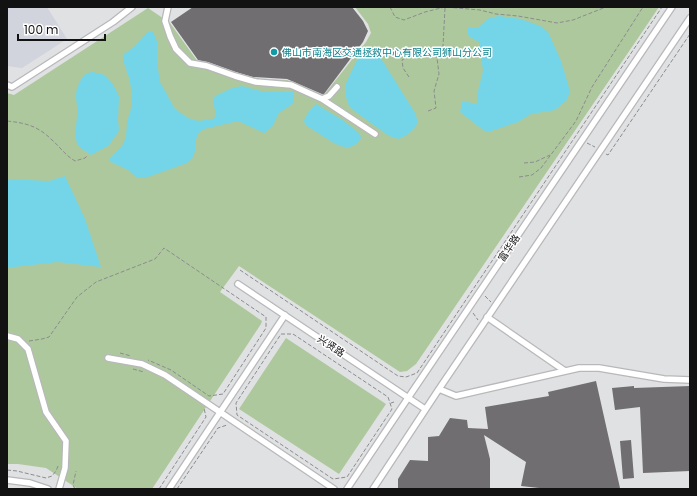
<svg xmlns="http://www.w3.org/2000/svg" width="697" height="496" font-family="Poppins,'Noto Sans SC',sans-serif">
  <rect width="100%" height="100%" fill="#e0e1e3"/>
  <path fill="#d1d3dd" d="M7 7H47L67 39 22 68 7 66Z"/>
  <path fill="#aec89d" d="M355 7H659L634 44 416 364 407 371 400 372 239 266 220 292 262 321 261 324 152 489H78L46 468 18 464H7V93L14 95 148 8 170 23 198 62 251 79 287 80 321 97 323 96 366 42 371 33 368 24Z
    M286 338 386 404 339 474 239 409Z"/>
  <path fill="#73d5e7" d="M499 16 521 19 540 26 548 32 561 61 570 91 567 100 555 110 531 114 518 122 488 132 483 130 460 112 462 102H467L477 104V95L483 71 479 42 470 37 467 33 468 28H478L489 18Z
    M148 32H153L157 41V62L160 82 175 109 188 118 198 121 213 119 216 115 213 101 215 96 232 88 242 86 261 91 294 92V101L291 105 279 113 272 127 264 133 238 121 204 129C193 134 197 146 194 155 193 158 190 161 187 163L145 178 136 177 128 170 111 162 109 159 122 146 126 137 127 122 131 108 132 93 129 78 123 60V55L135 46Z
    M373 49 377 52 415 113C416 116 418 120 417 123 417 129 404 137 399 139L389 136 357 113 349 106 346 97V83L357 60 363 53Z
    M93 72 105 75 112 83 117 92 119 97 118 120 119 130 117 134 108 146 91 155C87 152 79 148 77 143 74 136 77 122 77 115 78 108 76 102 76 96 76 89 80 80 84 75 87 73 90 72 93 72Z
    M316 104 344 121 360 134 361 139C349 154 337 145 324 137 318 133 312 129 305 125L304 120 309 111Z
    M65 176 85 219 101 267 58 262 14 267H7V179L49 181Z"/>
  <path fill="#706e70" d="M193 7H352L363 21 368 31 363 42 324 94H322L287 79 253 77 236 72 208 62 198 60 171 22Z
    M596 381 620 488 615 489H539V488L521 486 526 462 484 435 490 459V489H398V479L410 460 428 461V437L439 436 450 418 467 420 468 428 488 429 485 407 549 396 548 392Z
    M634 386V388L690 386V471L643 473 640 407 615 410 612 388Z
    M631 440 634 478 623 479 620 441Z"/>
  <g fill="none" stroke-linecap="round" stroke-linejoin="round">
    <defs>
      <path id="minor" d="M168 7 165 21 170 36 176 49 190 63 207 66 235 76 256 82 291 85 322 99 329 96 337 87
        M7 85 12 87 113 22 132 7
        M322 99 375 134
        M238 284 425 409
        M487 317 565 371
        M7 336 18 339 28 349 46 412 66 441 65 468 59 489
        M108 358 142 364 165 375 334 489
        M439 389 456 396 579 368H599L664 379 690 380
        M7 480 30 483 48 489
        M169 489 285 315
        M347 489 408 398 672 7
        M373 489 439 389 690 18"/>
    </defs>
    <use href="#minor" stroke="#b8b8bb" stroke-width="8"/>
    <path stroke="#8b8c8e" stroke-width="1" stroke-dasharray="4 2" stroke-linecap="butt" d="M390 7 395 17 404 20 425 12 445 7 480 10 496 14 518 16 557 23 573 20 606 7
      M445 8 443 46 446 55 458 56
      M409 77 403 68 402 60 412 54 424 51 434 50 443 47
      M428 111 436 108 434 91 439 74 437 58 434 50
      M7 121C26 123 38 126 52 140 60 147 65 155 75 161L85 158 88 155
      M587 143 595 147
      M606 154 608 155 690 34
      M524 163 535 162 550 155
      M519 177 532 175 541 168 576 121 592 87 643 7
      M240 270 398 376 406 377 417 373 662 7
      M485 296 491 302
      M473 313 478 320
      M281 334H293L388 397 392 409 347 477 333 479 237 415 236 403Z
      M29 341 42 339 49 337 77 297 96 282 155 259 164 248 266 317V328L223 394 209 396 171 370 148 360
      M120 353 131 356
      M133 369 144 372
      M391 403 394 402
      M7 470 17 471 46 478 52 476 56 471 58 466
      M75 489 73 485 76 471
      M159 489 206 417 204 408
      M177 489 218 428 227 425"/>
    <use href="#minor" stroke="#fff" stroke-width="5.5"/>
  </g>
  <circle fill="#0f9aa8" stroke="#fff" stroke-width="1.5" cx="274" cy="52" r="4"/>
  <g text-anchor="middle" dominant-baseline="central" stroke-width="3" stroke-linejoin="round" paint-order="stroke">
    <g font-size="10" fill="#0d838f" stroke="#fff" text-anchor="start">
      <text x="282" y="52">佛山市南海区交通拯救中心有限公司狮山分公司</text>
    </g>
    <g font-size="10" fill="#121213" stroke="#fff">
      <text transform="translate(509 248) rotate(-56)">富华路</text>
      <text transform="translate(331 346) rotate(34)">兴贤路</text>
    </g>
  </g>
  <rect width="697" height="496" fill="none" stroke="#121213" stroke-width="16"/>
  <path d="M18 34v6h87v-6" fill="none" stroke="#121213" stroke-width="2"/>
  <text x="24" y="34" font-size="12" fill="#121213" stroke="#ffffff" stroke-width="3" paint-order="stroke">100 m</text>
</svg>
